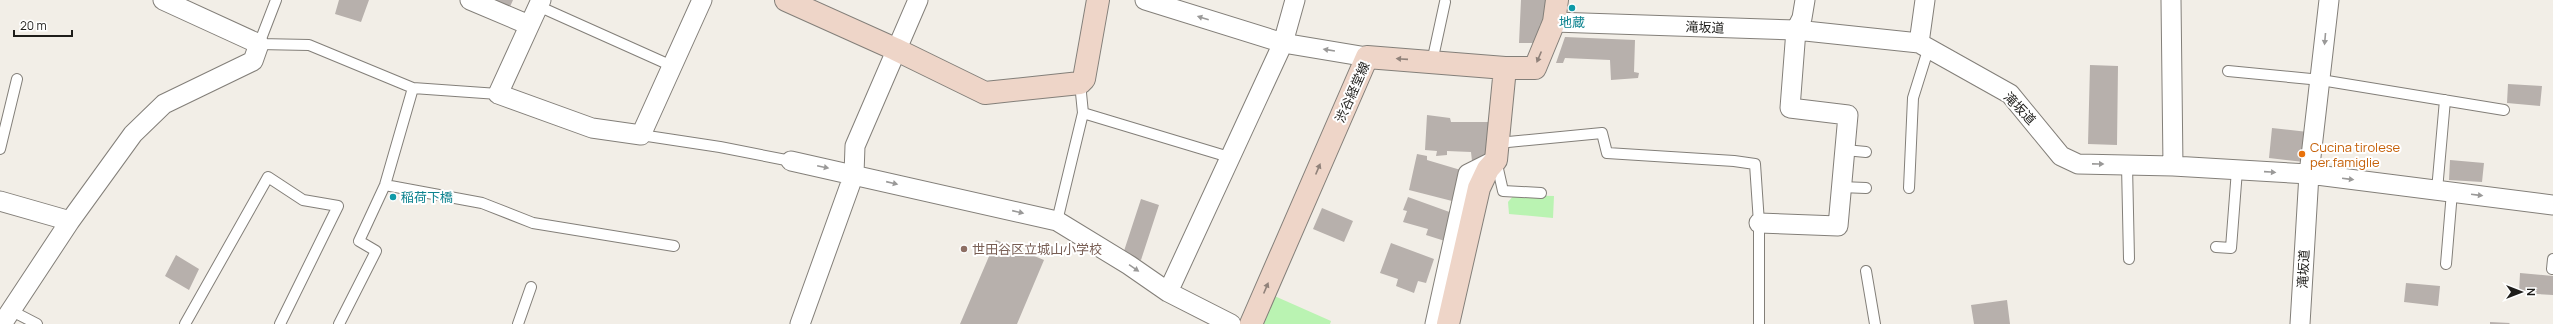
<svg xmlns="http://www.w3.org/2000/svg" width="2553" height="324" font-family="Manrope,'Noto Sans JP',sans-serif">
  <rect width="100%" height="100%" fill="#f2eee7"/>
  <path fill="#baf3b2" d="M1514 195 1554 196 1553 218 1509 214 1508 202Z
    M1268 293 1331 321 1330 324H1254Z"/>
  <path fill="#b7b0ac" d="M339 0H369L361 22 335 14Z
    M487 0H513L509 9Z
    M1521 0H1550L1548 25 1540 24 1538 43H1519Z
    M1565 37 1635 40 1634 72 1639 73 1638 78 1611 80 1610 60 1565 58 1563 63H1556Z
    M2090 65 2118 66 2117 145 2088 144Z
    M2508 84 2542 86 2540 106 2507 103Z
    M1427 115 1450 118 1451 122H1493L1486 161H1472L1471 152 1447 151V155L1436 156 1437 151 1425 150Z
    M2272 128 2308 132 2304 162 2269 158Z
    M1417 154 1427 156V160L1464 171 1456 202 1409 190Z
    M2450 160 2484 163 2482 182 2449 180Z
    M1408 197 1455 214 1448 242 1426 235 1428 229 1403 222 1407 211 1403 210Z
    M1141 199 1159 205 1141 260 1123 254Z
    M1322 208 1353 221 1344 242 1313 229Z
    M996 240 1044 260 1017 324H960Z
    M1391 243 1434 259 1426 283 1418 281 1414 293 1396 286 1398 279 1380 273Z
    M176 255 199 269 189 290 165 276Z
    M2520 273 2553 276V295L2519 293Z
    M2406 283 2440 286 2438 306 2404 302Z
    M2007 300 2010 324H1974L1971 305Z
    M2490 322 2510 323 2509 324H2490Z"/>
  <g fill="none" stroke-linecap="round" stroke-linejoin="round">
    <defs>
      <path id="lane" d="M276 0 259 44 309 45 413 88 498 94
        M538 6 672 66
        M1432 62 1445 2
        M2228 71 2321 80 2504 110
        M1083 113 1229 157
        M641 135 720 147 791 161
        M1498 143 1602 133 1607 153 1734 161 1755 164 1759 223V324
        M0 149 17 79
        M1845 150 1866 152
        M1496 160 1503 191 1541 193
        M2127 165 2129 259
        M385 185 482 203 533 223 674 246
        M1841 187 1866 188
        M1909 188 1913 98 1928 50
        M2437 190 2445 100
        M1057 221 1083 113 1080 83
        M2216 247 2231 248 2237 170
        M2446 264 2452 192
        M2552 269 2553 259
        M1866 271 1875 324
        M10 310 37 324
        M185 324 268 177 303 200 338 206 280 324
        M339 324 376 251 359 241 385 185 413 88
        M518 324 531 287"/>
      <path id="street" d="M470 0 529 25
        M541 0 498 94 592 128 641 135 702 0
        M1145 0 1283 43 1367 57
        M2171 0 2173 166
        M1554 22 1796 30 1919 43 2010 94 2061 156 2078 164 2173 166 2309 174 2553 205
        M1919 43 1925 0
        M791 161 1057 221 1129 265 1168 292 1231 324
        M0 201 70 221
        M1759 223 1838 226 1848 115 1790 108 1796 30 1802 18 1805 0
        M1168 292 1283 43 1295 0
        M2 324 70 221 133 134 164 104 253 61 259 44 163 0
        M800 324 854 174 855 146 918 0
        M1435 324 1468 174 1496 160
        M2300 324 2309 174 2329 0"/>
      <path id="secondary" d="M786 0 895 49 985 93 1080 83 1084 79 1098 0
        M1251 324 1367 57 1505 68H1535L1554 22 1557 0
        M1448 324 1479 188 1488 169 1496 160 1505 68"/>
    </defs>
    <use href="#lane" stroke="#837f79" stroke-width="12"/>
    <use href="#street" stroke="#837f79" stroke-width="21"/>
    <use href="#secondary" stroke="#837f79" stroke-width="24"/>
    <use href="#lane" stroke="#fff" stroke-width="10"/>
    <use href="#street" stroke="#fff" stroke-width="19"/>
    <use href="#secondary" stroke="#eed5c8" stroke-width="22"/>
  </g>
  <defs><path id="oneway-solid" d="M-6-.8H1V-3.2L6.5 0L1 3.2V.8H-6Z"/></defs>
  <g fill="#9a9998">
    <use href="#oneway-solid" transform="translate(1203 18) rotate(-163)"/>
    <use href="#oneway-solid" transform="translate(2325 39) rotate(95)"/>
    <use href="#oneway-solid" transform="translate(1329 50) rotate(-171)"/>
    <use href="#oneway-solid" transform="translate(2098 164) rotate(1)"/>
    <use href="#oneway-solid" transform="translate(823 167) rotate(12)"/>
    <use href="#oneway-solid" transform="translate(2270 172) rotate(4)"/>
    <use href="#oneway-solid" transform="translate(2348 179) rotate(7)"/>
    <use href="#oneway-solid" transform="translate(892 183) rotate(13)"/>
    <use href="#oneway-solid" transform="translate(2477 195) rotate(7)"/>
    <use href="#oneway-solid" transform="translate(1018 212) rotate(13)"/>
    <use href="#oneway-solid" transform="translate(1134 268) rotate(34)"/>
  </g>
  <g fill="#90827a">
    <use href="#oneway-solid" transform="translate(1539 57) rotate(113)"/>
    <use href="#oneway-solid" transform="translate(1402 59) rotate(-176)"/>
    <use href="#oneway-solid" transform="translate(1318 169) rotate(-67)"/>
    <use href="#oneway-solid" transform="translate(1266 288) rotate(-67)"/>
  </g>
  <g fill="#0f9aa8" stroke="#fff" stroke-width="1.5">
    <circle cx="1572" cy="8" r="4"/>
    <circle cx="393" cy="197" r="4"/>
  </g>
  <circle fill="#e8710a" stroke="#fff" stroke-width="1.5" cx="2302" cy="154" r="4"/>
  <circle fill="#8d6e63" stroke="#fff" stroke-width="1.5" cx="964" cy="249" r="4"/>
  <g text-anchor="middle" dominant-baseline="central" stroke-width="4" stroke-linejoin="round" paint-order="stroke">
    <g font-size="13" fill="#0d838f" stroke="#fff">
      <text x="1572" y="22">地蔵</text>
      <text x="401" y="197" text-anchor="start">稲荷下橋</text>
    </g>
    <g font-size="13" fill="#1e1d1a" stroke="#fff">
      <text transform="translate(1705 27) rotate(2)">滝坂道</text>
      <text transform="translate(1352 92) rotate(-66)">渋谷経堂線</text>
      <text transform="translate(2020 108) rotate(46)">滝坂道</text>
      <text transform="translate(2303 269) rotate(-87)">滝坂道</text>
    </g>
    <g font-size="13" fill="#c56008" stroke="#fff" text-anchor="start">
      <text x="2310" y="147">Cucina tirolese<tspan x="2310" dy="15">per famiglie</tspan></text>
    </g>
    <g font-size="13" fill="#785e54" stroke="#fff" text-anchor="start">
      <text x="972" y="249">世田谷区立城山小学校</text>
    </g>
  </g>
  <g transform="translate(2521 292) rotate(90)" stroke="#ffffff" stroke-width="3" paint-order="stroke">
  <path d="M0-3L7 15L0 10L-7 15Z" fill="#1e1d1a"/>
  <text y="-6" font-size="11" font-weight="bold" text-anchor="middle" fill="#1e1d1a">N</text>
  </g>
  <path d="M14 30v6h58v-6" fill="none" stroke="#1e1d1a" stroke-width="2"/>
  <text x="20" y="30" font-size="12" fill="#1e1d1a" stroke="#ffffff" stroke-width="3" paint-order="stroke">20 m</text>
</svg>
